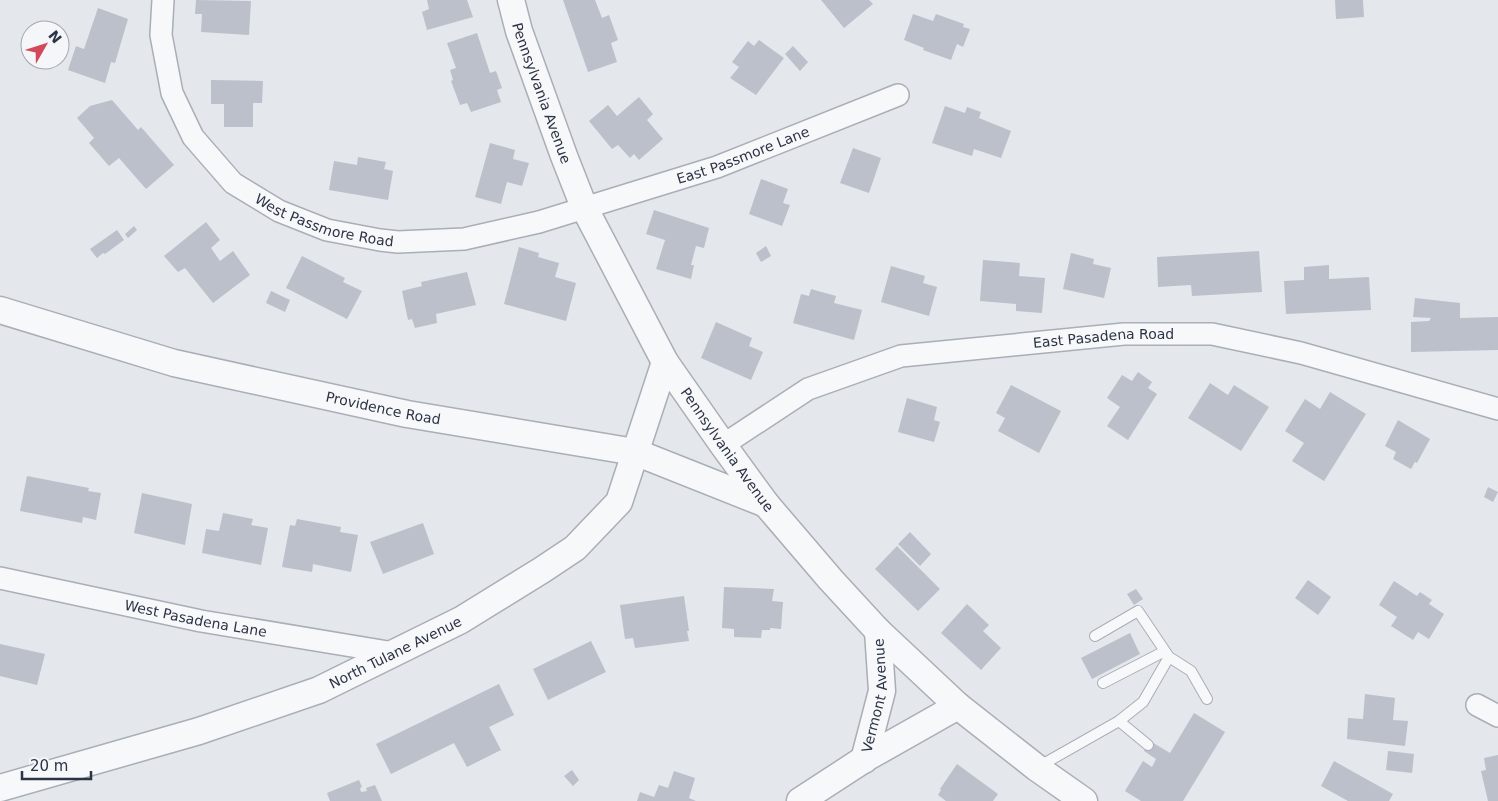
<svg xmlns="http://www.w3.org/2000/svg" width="1498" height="801" font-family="'DejaVu Sans',sans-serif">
  <rect width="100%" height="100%" fill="#e4e7ec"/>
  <path fill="#bbc0ca" d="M196 0 251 1 249 35 201 32 202 14H195Z
    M427 0H467L473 17 427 30 422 12 429 9Z
    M563 0H595L602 18 609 15 618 40 611 43 617 62 588 72Z
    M821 0H869L873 4 844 28Z
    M1335 0H1363L1364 17 1336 19Z
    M98 8 128 19 115 63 111 62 105 83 68 70 76 46 84 49Z
    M913 14 933 21 936 14 964 24 963 27 970 29 963 47 957 44 951 60 923 50 924 48 904 40Z
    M477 33 490 73 496 71 502 88 497 90 501 102 471 112 467 103 460 105 451 81 453 80 450 70 456 68 447 43Z
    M759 40 784 58 756 95 730 78 739 67 732 62 748 41 754 46Z
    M793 46 808 62 800 71 785 54Z
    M211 80 263 81 262 103H253V127H224V104H211Z
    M639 97 653 114 647 120 663 139 639 160 634 154 630 158 618 145 612 149 589 121 608 105 617 116Z
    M112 100 138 130 141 127 174 165 146 189 119 158 109 166 89 143 94 138 77 118 90 106Z
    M945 106 965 113 967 107 981 112 979 118 1011 131 1001 158 974 149 972 156 932 143Z
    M490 143 515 150 513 159 529 163 522 186 507 182 501 204 475 197Z
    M853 148 881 158 869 193 840 183Z
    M358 157 386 162 384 169 393 171 388 200 329 190 334 161 357 165Z
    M761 179 788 189 783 203 790 205 782 226 749 214Z
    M654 210 709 228 704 248 696 246 691 265H694L691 279 656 269 665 240 646 234Z
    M206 222 220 240 211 248 220 261 233 251 250 275 213 303 185 268 178 272 164 256Z
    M134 226 137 230 128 238 125 234Z
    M117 230 124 240 105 254 103 253 97 258 90 249Z
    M766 246 771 256 761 262 756 253Z
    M519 247 539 253 538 257 559 263 555 277 576 283 566 321 504 304Z
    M1259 251 1262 292 1192 296 1191 285 1158 287 1157 257Z
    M1071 253 1094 259 1093 264 1111 268 1104 298 1063 289Z
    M302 256 345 278 343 282 362 291 347 319 286 288Z
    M983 260 1020 263 1019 276 1045 278 1042 313 1016 311V304L980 301Z
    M1329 265V279L1369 277 1371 310 1286 314 1284 281 1304 280V267Z
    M891 266 925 276 923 283 937 287 929 316 881 302Z
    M467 272 476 305 436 314 437 323 415 328 412 319 408 320 402 291 422 286 421 282Z
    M811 289 836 296 834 303 862 310 854 340 793 323 801 294 809 296Z
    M271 291 290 300 285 312 266 303Z
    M1415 298 1460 303V318L1498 317V350L1411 352V322L1429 321 1431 318 1413 317Z
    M716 322 752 338 749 346 763 352 751 380 701 358Z
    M1138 372 1152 382 1148 388 1157 394 1128 440 1107 426 1120 407 1107 398 1122 375 1132 381Z
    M1210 383 1228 395 1234 385 1269 407 1241 451 1188 418Z
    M1011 385 1061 411 1039 453 998 431 1005 418 996 413Z
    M1330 392 1366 414 1324 481 1292 461 1304 443 1285 431 1305 399 1320 409Z
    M907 398 937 407 934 420 940 422 934 442 898 432Z
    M1398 420 1430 439 1417 463 1415 462 1411 469 1393 459 1396 452 1385 446Z
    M27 476 89 488 88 491 101 493 96 520 83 517 82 523 20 511Z
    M1488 487 1498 492 1493 502 1484 497Z
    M142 493 192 504 185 545 134 533Z
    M223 513 253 519 251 525 268 528 261 565 202 553 206 529 219 531Z
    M297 519 341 527 340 532 358 535 351 572 313 564 312 572 282 567 290 525 295 526Z
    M423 523 434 554 383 574 370 542Z
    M910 532 931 554 920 566 898 544Z
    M897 546 940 589 918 611 875 569Z
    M1308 580 1331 597 1318 615 1295 598Z
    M1394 581 1417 596 1420 592 1432 600 1429 604 1444 614 1429 639 1418 632 1413 640 1391 626 1397 617 1379 605Z
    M724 587 774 589 772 601 783 602 781 629 770 628V630H762L761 638 734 637V629L722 628Z
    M1136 589 1143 599 1134 605 1127 594Z
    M684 596 689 631H687L689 641 635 648 633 638 625 639 620 605Z
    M967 604 989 625 983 631 1001 648 981 670 941 633Z
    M1130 633 1140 654 1092 679 1081 658Z
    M591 641 606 672 548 700 533 669Z
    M0 644 45 654 37 685 0 676Z
    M499 684 514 715 489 727 501 750 467 767 454 743 391 774 376 744Z
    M1365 694 1395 698 1393 720 1408 721 1405 746 1347 739 1348 718 1363 719Z
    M1194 713 1225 732 1183 801H1141L1125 791 1143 761 1152 767 1156 759 1144 751 1150 741 1170 753Z
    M1388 751 1414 754 1412 773 1386 770Z
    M1498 755V801H1488L1481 771 1486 770 1484 758Z
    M1334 761 1393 794 1389 801H1348L1321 786Z
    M957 764 998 794 993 801H946L938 795 941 790 940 789Z
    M572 770 579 780 573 786 564 776Z
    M674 771 695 778 689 798 696 801H637L640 792 654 797 659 785 668 788Z
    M359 780 362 787 360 788 361 792 367 791 366 788 375 785 382 801H330L327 793Z"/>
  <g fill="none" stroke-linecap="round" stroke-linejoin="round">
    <defs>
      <path id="service" d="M1095 636 1138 611 1169 657
        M1103 683 1165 651
        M1119 721 1148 745
        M1038 767 1119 721 1143 702 1169 657 1191 671 1207 699"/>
      <g id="minor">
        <path id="s1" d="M163 0 161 35 172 93 193 137 233 183 279 211 327 230 380 240 398 242 464 239 539 222 717 167 898 95"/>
        <path id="s2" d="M723 445 808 389 901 356 1124 334H1212L1301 353 1498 409"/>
        <path id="s3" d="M0 578 201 621 394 653"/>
        <path d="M1477 705 1498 716"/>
      </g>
      <g id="tertiary">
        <path id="s4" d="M511 0 519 31 564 156 584 207 665 362 723 445 766 504 831 580 878 631 958 706 1037 768 1084 801"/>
        <path id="s5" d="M0 310 174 363 407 414 635 452 766 504"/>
        <path id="s6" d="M864 760 882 691 878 631"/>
        <path id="s7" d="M0 788 199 731 319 690 461 620 542 570 575 548 619 502 665 362"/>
        <path d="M800 801 866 758 958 706"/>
      </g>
    </defs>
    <use href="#service" stroke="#a9aeb7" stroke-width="12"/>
    <use href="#minor" stroke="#a9aeb7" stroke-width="24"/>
    <use href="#tertiary" stroke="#a9aeb7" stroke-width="29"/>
    <use href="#service" stroke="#f7f8fa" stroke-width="10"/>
    <use href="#minor" stroke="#f7f8fa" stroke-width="21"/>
    <use href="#tertiary" stroke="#f7f8fa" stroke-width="26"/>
  </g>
  <g text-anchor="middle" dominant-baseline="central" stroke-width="4.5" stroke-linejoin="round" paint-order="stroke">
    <g font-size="14" fill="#2b3445" stroke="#f4f6f9">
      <text stroke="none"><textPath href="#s4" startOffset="98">Pennsylvania Avenue</textPath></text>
      <text stroke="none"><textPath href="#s1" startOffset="739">East Passmore Lane</textPath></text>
      <text stroke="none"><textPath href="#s1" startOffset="304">West Passmore Road</textPath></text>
      <text stroke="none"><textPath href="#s2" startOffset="404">East Pasadena Road</textPath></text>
      <text stroke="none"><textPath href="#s5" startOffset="396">Providence Road</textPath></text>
      <text stroke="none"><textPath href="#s4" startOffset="502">Pennsylvania Avenue</textPath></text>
      <text stroke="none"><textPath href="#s3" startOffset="200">West Pasadena Lane</textPath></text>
      <text stroke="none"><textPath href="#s7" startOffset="419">North Tulane Avenue</textPath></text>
      <text stroke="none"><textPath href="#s6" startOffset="66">Vermont Avenue</textPath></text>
    </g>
  </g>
  <g transform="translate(45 45) rotate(51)"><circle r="24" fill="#f4f6f9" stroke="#a4a8b1"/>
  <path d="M0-4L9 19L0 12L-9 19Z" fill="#d1495b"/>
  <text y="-8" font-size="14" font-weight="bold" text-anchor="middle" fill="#2b3445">N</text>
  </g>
  <path d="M22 771v8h69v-8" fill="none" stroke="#2b3445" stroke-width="2.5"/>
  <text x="30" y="771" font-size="15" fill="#2b3445" stroke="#f4f6f9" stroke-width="4" paint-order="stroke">20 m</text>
</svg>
